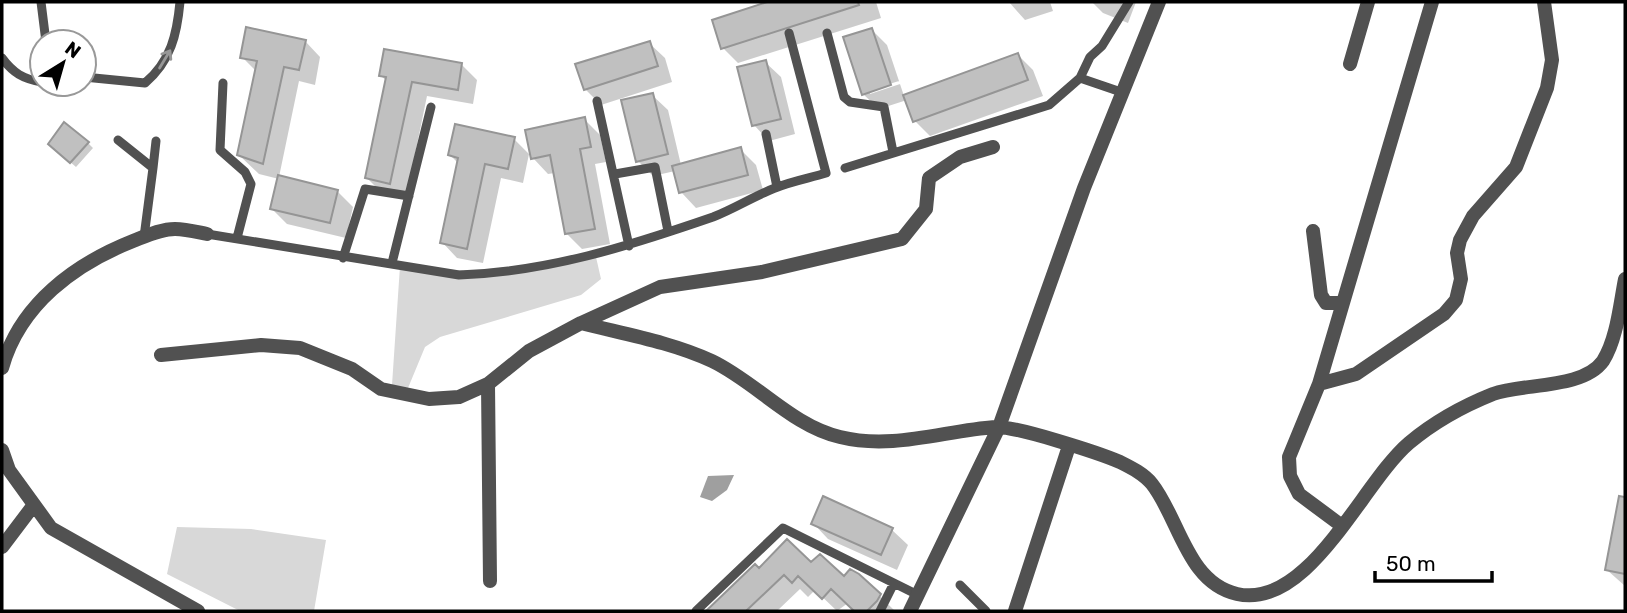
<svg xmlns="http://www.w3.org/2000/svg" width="1627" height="613" font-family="Rubik,sans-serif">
  <rect width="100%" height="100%" fill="#fff"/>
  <path fill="#d8d8d8" d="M596 257 601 279 581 295 440 337 425 347 408 388 392 385 400 266 472 271Z
    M177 527 251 529 326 540 314 611H240L167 574Z"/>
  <path fill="#9f9f9f" d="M734 475 727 490 712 501 700 497 708 476Z"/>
  <path fill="#0003" fill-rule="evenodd" d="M773 2H876L881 18 738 63 723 48 714 21Z
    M1009 2H1050L1053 11 1025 20Z
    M1092 2H1136L1128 23 1103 13Z
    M872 30 887 45 904 96 1018 55 1033 70 1043 96 930 136 915 121 907 100 879 109 863 94ZM899 81 900 84 870 94V90Z
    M305 41 320 57 315 85 299 81 279 177 337 191 353 207 346 238 287 224 272 209 279 179 259 174 239 155 256 71 242 57Z
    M649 43 665 58 672 82 601 105 585 89Z
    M765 62 781 77 795 134 769 141 754 125Z
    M462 65 477 80 473 104 427 96 406 198 382 193 367 178 387 81 381 76Z
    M652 95 668 110 681 165 740 149 756 165 763 190 696 208 681 192 675 171 653 176 638 161Z
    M584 119 600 135 606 162 595 164 610 244 582 249 567 234 555 173 548 174 533 158Z
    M514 139 529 154 523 183 501 178 483 263 457 258 442 242 458 163 450 155Z
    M88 143 93 148 76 167 55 149Z
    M1621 498 1625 499V586L1607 570Z
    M813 523 892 530 908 545 897 570 828 539Z
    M811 565 844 578 858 575 895 611H856L848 603 837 611 815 590 808 597 800 589 777 611H708L755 567 759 570Z"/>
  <path fill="#c0c0c0" stroke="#959595" stroke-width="2" d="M767 2H858L859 5 721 49 712 20Z
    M246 27 306 40 299 70 284 67 263 164 237 155 257 61 240 58Z
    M872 28 891 85 862 95 843 37Z
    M650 41 658 66 584 90 575 64Z
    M384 49 462 63 458 90 412 82 390 184 365 178 386 77 379 76Z
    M1018 53 1028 80 913 122 903 95Z
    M766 60 781 119 752 126 737 67Z
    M653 93 668 154 636 162 621 100Z
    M585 117 591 147 580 149 595 229 565 234 550 155 531 159 525 130Z
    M64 122 89 142 70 163 48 144Z
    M455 124 515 137 508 169 485 164 467 249 440 243 458 158 448 155Z
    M741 147 748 175 679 193 672 166Z
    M278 175 338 190 330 223 270 209Z
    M823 496 893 528 881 555 811 524Z
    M1619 496 1625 497V574L1605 570Z
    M787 539 811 562 820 554 844 576 850 569 859 574 881 594 877 601 867 611H854L831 589 822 599 798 576 792 583 784 575 746 611H706L755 564 759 568Z"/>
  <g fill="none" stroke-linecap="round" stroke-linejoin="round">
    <path stroke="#515151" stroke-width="9" d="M41 2 46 42
      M827 33 844 97 850 102 884 107 893 152
      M2 58C13 73 23 79 42 82
      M84 77 145 83C171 61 177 34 180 2
      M1080 78 1121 92
      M223 83 220 150 245 172 251 184 237 238
      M597 101 629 246
      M766 134 777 187
      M118 140 153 168 144 237
      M153 168 156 141
      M845 168 1049 105 1080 78 1090 57 1102 46 1129 2
      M615 174 655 167 668 231
      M207 234 459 275C548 272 629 246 713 217 734 209 754 196 775 188 792 181 810 178 826 173L789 33
      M343 258 365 189 409 196
      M392 263 431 107
      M960 585 986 611
      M696 611 783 528 918 595
      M880 611 894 583"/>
    <path stroke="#515151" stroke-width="14" d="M1350 64 1368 2
      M1313 231 1321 295 1326 303H1341
      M581 323C624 334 671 342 712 361 756 382 792 426 840 437 892 450 943 431 995 427 1016 426 1099 453 1120 462 1132 468 1144 474 1152 484 1179 518 1187 583 1237 594 1309 610 1362 483 1409 443 1434 422 1463 406 1493 394 1524 383 1583 389 1603 361 1617 339 1620 304 1625 279
      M161 355 261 345 300 348 352 369 381 389 429 399 459 397 488 384 529 351 581 323 660 287 762 272 902 239 926 209 929 178 960 157 993 147
      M2 368C20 304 75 264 133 241 146 236 161 229 175 229 186 229 197 232 207 234
      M488 384 490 581
      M1319 384 1356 374 1444 314 1456 300 1461 279 1457 253 1460 240 1473 216 1516 167 1547 88 1552 60 1544 2
      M2 450 9 470 51 528 198 611
      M1342 526 1299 494 1290 476 1289 457 1319 384 1432 2
      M2 547 33 506
      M910 611 999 427 1084 188 1159 2
      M1015 611 1069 446"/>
  </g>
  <defs><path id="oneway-shaft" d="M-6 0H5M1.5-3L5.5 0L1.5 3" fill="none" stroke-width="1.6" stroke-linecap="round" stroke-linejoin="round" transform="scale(1.75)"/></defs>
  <use stroke="#979797" href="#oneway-shaft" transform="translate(165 59) rotate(-59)"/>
  <rect width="1627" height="613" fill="none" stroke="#000000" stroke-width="7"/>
  <g transform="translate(63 63) rotate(37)"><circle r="33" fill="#ffffff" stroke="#999999" stroke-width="2"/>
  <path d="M0-5L12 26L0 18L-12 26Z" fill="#000000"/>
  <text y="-10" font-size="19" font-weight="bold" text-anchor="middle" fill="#000000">N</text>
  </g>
  <path d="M1375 571v10h117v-10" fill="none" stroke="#000000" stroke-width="3.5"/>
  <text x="1386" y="571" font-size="21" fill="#000000" stroke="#ffffff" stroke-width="5" paint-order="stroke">50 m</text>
</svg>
